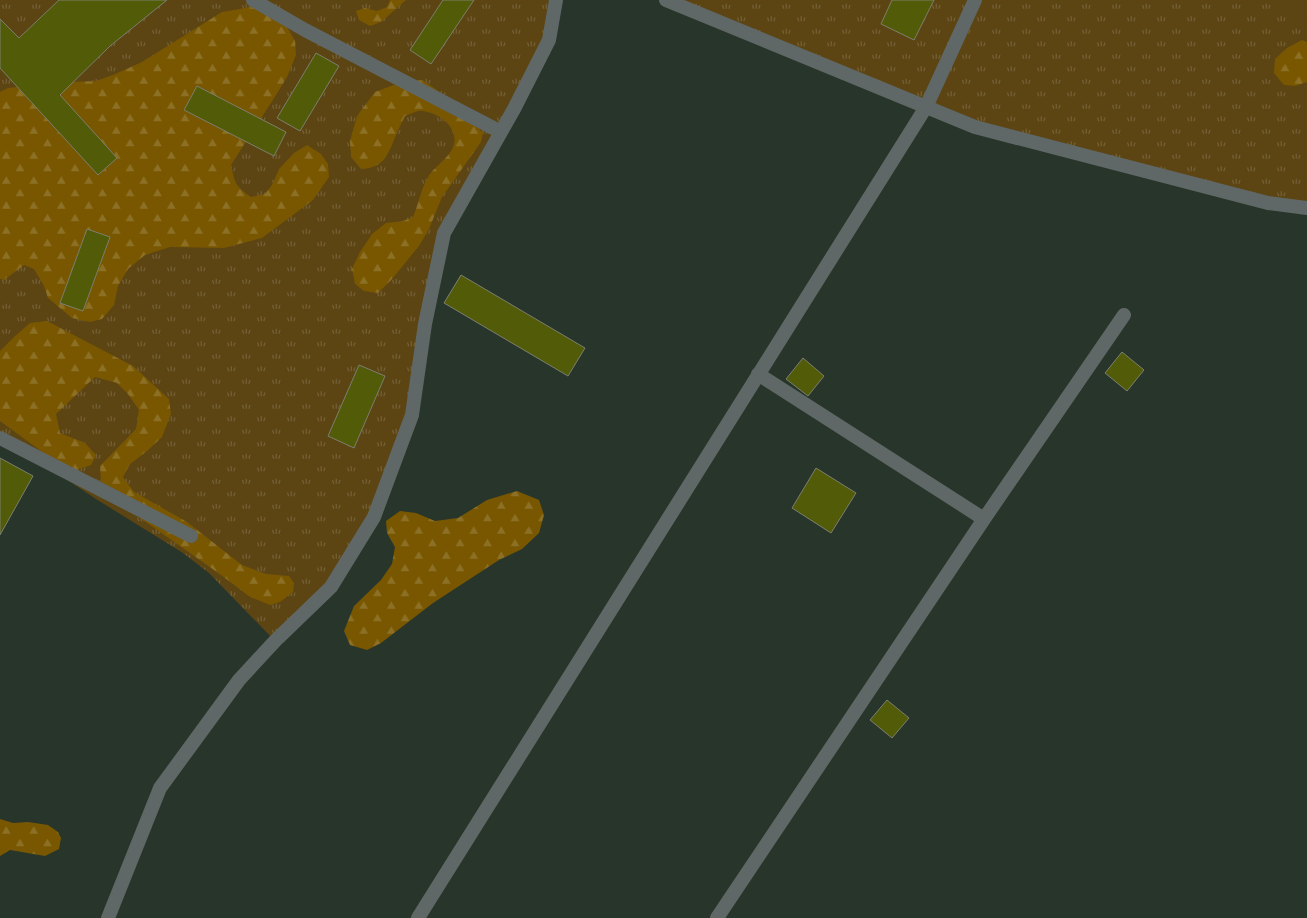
<svg xmlns="http://www.w3.org/2000/svg" width="1307" height="918" font-family="'Exo 2',sans-serif">
  <defs>
    <pattern id="grass-tufts" width="24" height="20" patternUnits="userSpaceOnUse" patternTransform="scale(1.25)"><rect width="24" height="20" fill="#5c4413"/><path d="M3 7l-1-3M5 7V3M7 7l1-3M15 17l-1-3M17 17v-4M19 17l1-3" fill="none" stroke="#746036"/></pattern>
    <pattern id="forest-firs" width="22" height="20" patternUnits="userSpaceOnUse" patternTransform="scale(1.25)"><rect width="22" height="20" fill="#795700"/><path d="M5 1l3.5 6h-7zM16 11l3.5 6h-7z" fill="#8c7026"/></pattern>
  </defs>
  <rect width="100%" height="100%" fill="#28352a"/>
  <path fill="url(#grass-tufts)" d="M0 0H556L549 40 444 233 412 415 374 517 331 587 275 641 209 573 183 553 96 499 0 435Z
    M666 0H1307V208L975 127Z"/>
  <path fill="url(#forest-firs)" d="M390 0H406L381 22 370 26 359 20 356 11 365 8 377 11 387 7Z
    M251 7 270 12 286 25 295 41 296 55 287 77 276 95 231 165C235 183 235 186 251 197L265 194 272 185 279 169 294 153 307 145 321 154 328 164 329 177 313 200 262 238 224 248 170 247 145 255 128 269 118 286 114 305 102 319 90 322 72 318 48 298 44 286 34 269 24 265 4 280 0 279V92L8 88 67 82 96 81 113 75 142 62 222 12Z
    M1302 40 1307 42V82L1295 86 1284 85 1274 73 1275 59 1287 48Z
    M422 80C445 94 465 113 483 133L481 142 442 197 429 229 419 246 392 279 378 293 364 291 355 284 352 269 360 252 372 234 386 223 403 221 413 217C419 203 421 187 430 174 436 166 452 155 454 144 458 127 439 113 423 111 418 110 411 114 405 116 402 122 399 128 396 135 388 154 385 168 361 169L351 157 350 141 357 116 375 92 399 83Z
    M47 321 133 366 169 399 171 414 162 437 147 451 130 464 123 477 134 492 187 522 242 565 266 574 289 576 294 583 293 592 280 602 270 605 250 597 221 575 112 498 101 482 100 466 136 429 139 410 128 394 117 383 95 377 56 414 60 433 85 443 96 455 91 465 73 471 52 459 0 421V351L14 337 30 323Z
    M517 491 539 500 544 515 539 533 522 549 499 560 479 573 433 603 381 643 367 650 350 645 344 631 354 606 381 580 392 564 395 547 387 533 386 521 400 511 416 513 435 521 458 518 487 500Z
    M0 819 13 823 28 822 48 825 58 832 61 838 59 849 45 856 10 850 0 856Z"/>
  <path fill="#5c4413" d="M1272 0H1307V20Z"/>
  <path fill="#525b08" stroke="#7c7f6f" d="M59 0H167L110 46 60 95 117 158 98 175 0 68V19L19 38Z
    M443 0H474L431 64 410 50Z
    M892 0H934L914 40 881 24Z
    M316 53 339 66 300 131 277 118Z
    M197 86 286 132 274 156 184 110Z
    M87 229 110 237 83 311 60 303Z
    M461 275 585 348 568 376 444 303Z
    M1122 352 1144 370 1127 391 1105 373Z
    M803 358 824 376 808 396 786 379Z
    M359 365 385 376 354 448 328 436Z
    M0 458 33 476 0 535Z
    M816 468 856 493 831 533 792 508Z
    M887 700 909 718 892 738 870 720Z"/>
  <g fill="none" stroke-linecap="round" stroke-linejoin="round">
    <path stroke="#5f6867" stroke-width="14" d="M253 0 305 30 501 132
      M666 0 975 127 1268 203 1307 208
      M0 438 191 536
      M984 519 1124 315
      M108 918 160 788 239 680 275 641 331 587 374 517 412 415 425 324 444 233 514 109 549 40 556 0
      M418 918 926 107 975 0
      M717 918 984 519 758 374"/>
  </g>
</svg>
